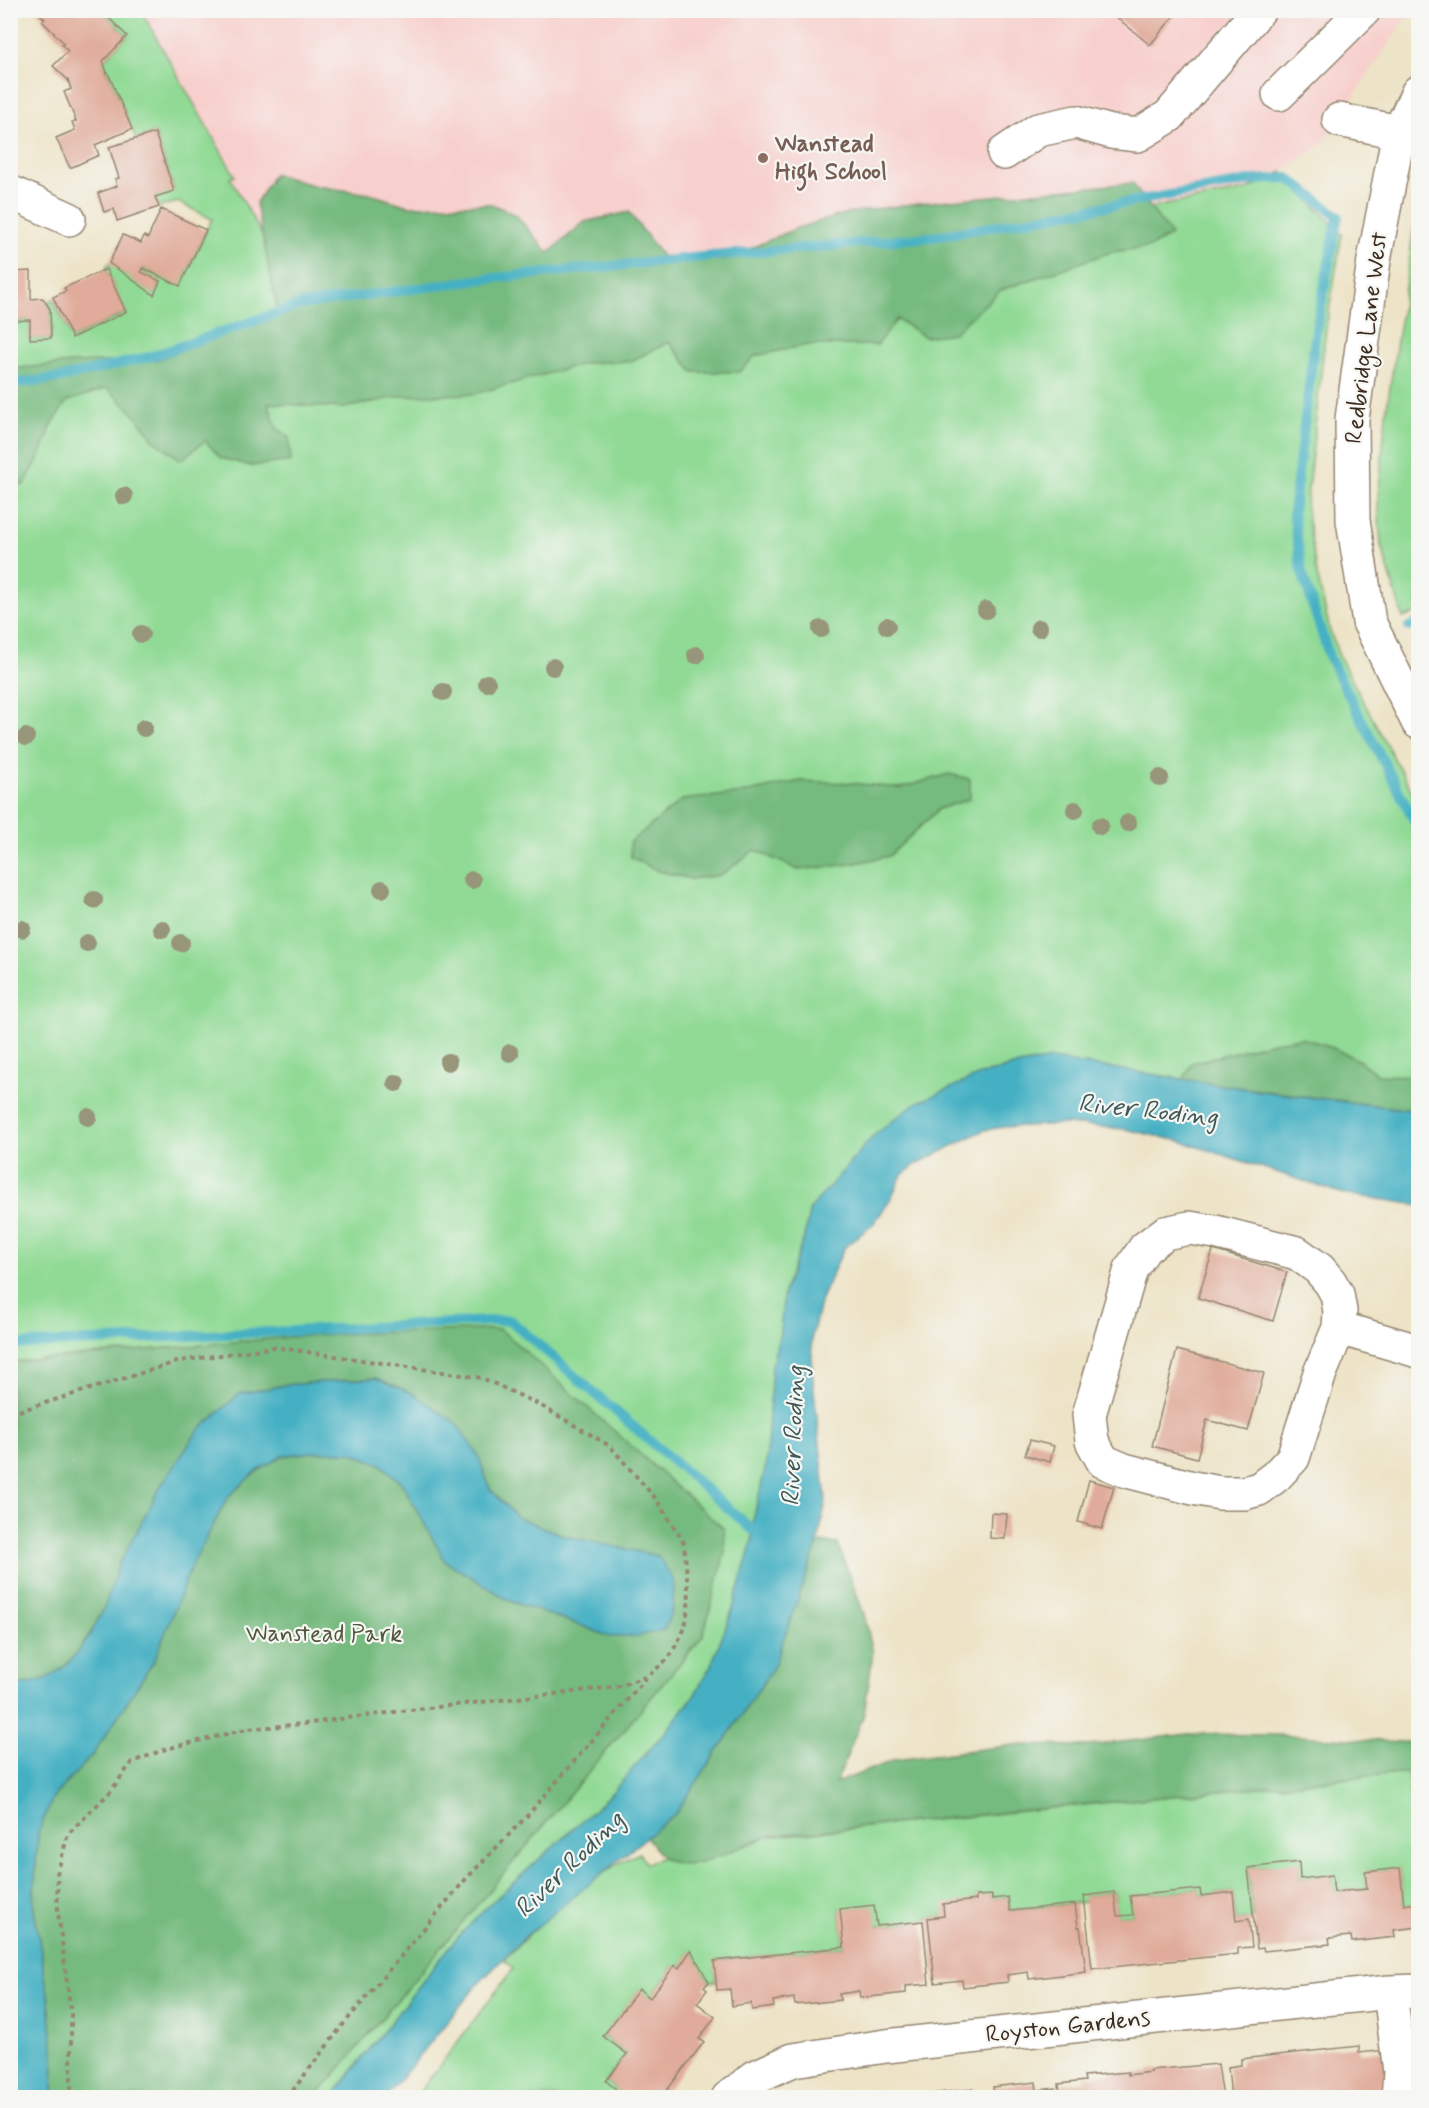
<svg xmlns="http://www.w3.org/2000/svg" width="1429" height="2108" font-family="Mynerve,sans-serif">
  <rect width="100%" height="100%" fill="#f6f6f2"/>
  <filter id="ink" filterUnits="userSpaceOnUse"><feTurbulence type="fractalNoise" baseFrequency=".0167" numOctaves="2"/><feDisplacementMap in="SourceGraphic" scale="12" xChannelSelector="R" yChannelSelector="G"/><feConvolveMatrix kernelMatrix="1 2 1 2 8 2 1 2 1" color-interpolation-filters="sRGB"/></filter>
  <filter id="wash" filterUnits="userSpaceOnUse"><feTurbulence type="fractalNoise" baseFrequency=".008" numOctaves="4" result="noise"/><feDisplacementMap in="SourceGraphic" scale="24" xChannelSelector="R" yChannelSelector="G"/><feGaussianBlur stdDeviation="1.35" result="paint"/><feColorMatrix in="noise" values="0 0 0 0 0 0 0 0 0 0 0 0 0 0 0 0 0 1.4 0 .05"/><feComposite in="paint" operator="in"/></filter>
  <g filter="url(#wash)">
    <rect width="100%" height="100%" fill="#ede3c6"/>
    <path fill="#f7d0cd" d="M141 11H1411L1322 144 1282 172 1246 190 1090 219 856 256 295 293 230 178 234 175Z"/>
    <path fill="#91da95" stroke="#66825a" stroke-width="1.5" d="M104 10 141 11 235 176 230 178 295 293 668 282 1090 219 1246 190 1282 172 1342 234 1326 328 1306 507 1316 570 1330 631 1339 656 1418 803V1111L1261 1091 1051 1059 1014 1066 980 1075 810 1209 804 1238 784 1292 780 1333 772 1365 766 1465 753 1521 752 1542 732 1611 711 1665 694 1696 667 1730 608 1797 490 1904 455 1940 332 2097 11 2098V321L30 320V339L51 338 50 309 46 303 53 299 72 338 126 313 106 269 109 263 154 294 160 281 141 272 143 268 180 285 212 219 178 202 159 207 155 197 174 190 155 133 136 139 108 73 105 74 107 72 103 61 127 36 103 12Z
      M1418 202V612L1403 618 1381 545 1378 501 1386 414Z
      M1407 1772 1418 1869V1916L1417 1903 1404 1905 1400 1868 1366 1872 1367 1889 1334 1892 1332 1875 1300 1879 1299 1863 1248 1868 1253 1919 1236 1921 1233 1892 1201 1896 1199 1889 1131 1896 1133 1915 1117 1916 1114 1892 1085 1896V1902L1010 1911 1008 1897 992 1899V1895L976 1896V1900L944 1916 928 1918 923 1921 877 1926 840 1909 844 1947 715 1961 716 1981 709 1982 691 1951 679 1968 675 1965 650 1998 639 1990 603 2036 627 2054 606 2081 622 2094 620 2097 415 2098 513 1969 504 1960C538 1924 594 1871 640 1853L646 1864 662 1857C688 1872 741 1847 767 1837Z"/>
    <path fill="#74ba7e" stroke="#58724e" stroke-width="1.5" d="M274 174 316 186 370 194 409 206 492 204 516 215 549 253 584 222 629 212 662 256 724 260 797 228 848 213 919 203 1132 183 1171 235 1151 247 1111 252 1001 290 954 333 925 337 897 319 877 345H807L755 356 739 372H693L669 342 631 361 586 363 474 394 402 396 344 408 268 403 277 428 289 438 291 461 252 466 221 458 205 441 181 460 154 440 134 414 107 388 66 402 52 425 40 456 24 485H11V369L72 363 157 360 278 313 256 203Z
      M949 774 970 779V799L939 809 889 856 851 864 798 870 755 850 721 875 691 879 658 871 631 857 630 842 682 800 743 793 800 781 851 783 900 788Z
      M1301 1038 1327 1045 1358 1060 1378 1075 1418 1076V1111L1183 1080 1192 1063 1273 1042Z
      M500 1329 724 1529 725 1552 703 1636 316 2097H52L54 2058 49 2000 33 1904 38 1833 53 1797 94 1753 155 1659 191 1567 228 1497 253 1474 282 1456 312 1452H350L381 1464 403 1485 445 1561 610 1637 658 1556 565 1536 517 1517 490 1489 478 1455 456 1423 411 1393 376 1378 285 1385 239 1394 104 1608C84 1646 61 1690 11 1683V1362L312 1335Z
      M818 1542 838 1544 864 1614 873 1653 864 1714 836 1783 895 1760 1014 1745 1089 1746 1188 1734 1277 1735 1418 1743V1771L790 1834C782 1835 774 1835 766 1837 739 1845 696 1874 668 1860 659 1856 652 1845 646 1837L676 1813 773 1668Z"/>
    <path fill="#45b0c3" stroke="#406d70" stroke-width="1.5" d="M1051 1059 1261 1091 1418 1111V1205L1344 1194 1180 1141 1124 1129 1067 1124 1005 1127 984 1130 917 1164 902 1175 889 1202 873 1224 844 1248 821 1299 812 1336V1371L826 1500 818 1542 773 1668 676 1813 526 1936 478 1984 386 2097H332L455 1940 490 1904 608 1797 667 1730 694 1696 711 1665 732 1611 752 1542 753 1521 766 1465 772 1364 780 1333 784 1292 804 1238 810 1209 874 1135 916 1103 980 1075 1014 1066Z
      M376 1378 412 1393 456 1423 478 1455 490 1489 517 1517 565 1536 658 1556 674 1581 673 1608 664 1630 638 1636 610 1637 585 1627 510 1601 445 1561 403 1485 381 1464 350 1452H312L282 1456 253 1474 228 1497 191 1567 155 1659 94 1753 53 1797 38 1833 33 1904 49 2000 54 2058 53 2096 11 2097V1683L23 1685 46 1679 67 1665 89 1637 104 1608 119 1564 162 1484 197 1432 239 1394 285 1385Z"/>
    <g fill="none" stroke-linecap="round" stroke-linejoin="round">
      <path stroke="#45b0c3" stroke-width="10" d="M10 384 61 378 153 356 300 305 476 280 711 256 932 237 1255 180 1288 178 1338 216 1316 330 1293 513 1302 572 1330 659 1418 828
        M1409 627 1418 623
        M10 1345 510 1320 753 1530 765 1533"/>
    </g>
    <g id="blocks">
      <path fill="#e0ab9a" d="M35 10H104L103 12 127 36 103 61 107 72 105 74 108 73 132 129 95 145 99 155 70 168 56 138 75 130 72 122 76 121 64 92 71 89 68 80 53 66 68 51 62 45 64 43 42 21 45 19Z
        M1108 10H1179L1150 45Z
        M155 133 174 191 155 197 159 207 117 221 114 209 104 212 98 193 117 186 115 179 119 178 109 147Z
        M161 209 206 230 180 286 143 268 141 272 160 281 154 295 109 263 123 235 141 243 144 236 148 238Z
        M106 269 126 312 72 338 53 297 66 291 64 288Z
        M31 271V299L43 298 50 309 51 338 30 339V320L10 321V272Z
        M1213 1250 1287 1272 1273 1321 1198 1298Z
        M1177 1350 1264 1373 1248 1431 1207 1420 1197 1458 1152 1446Z
        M1030 1440 1054 1446 1050 1462 1025 1455Z
        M1089 1480 1114 1487 1102 1529 1078 1522Z
        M991 1513 1007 1514 1005 1539 990 1538Z
        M1299 1862 1300 1879 1332 1875 1334 1892 1367 1889 1365 1872 1400 1868 1404 1905 1417 1903 1418 1927 1394 1930 1395 1937 1352 1942 1351 1936 1329 1938 1330 1944 1264 1951 1263 1948 1257 1949 1248 1868Z
        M1200 1889 1201 1896 1233 1892 1236 1921 1249 1919 1252 1947 1238 1948V1954L1092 1969 1084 1896 1114 1892 1117 1916 1133 1915 1130 1896Z
        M992 1895V1899L1008 1897 1010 1911 1075 1904 1078 1927H1080L1086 1972 1029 1979 1028 1972 1007 1975 1008 1982 963 1987 962 1980 935 1983 928 1918 944 1916 943 1904 976 1900V1896Z
        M874 1905 877 1926 923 1921 929 1984 906 1986V1993L860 1998 859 1991 839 1994 840 2000 795 2005 794 1998 773 2001 774 2007 752 2010 751 2003 732 2006 730 1989 717 1990 714 1961 844 1947 840 1909Z
        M691 1950 709 1982 704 1987 707 1990 697 2003 715 2017 699 2039 704 2042 661 2098H620L622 2094 606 2081 627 2054 603 2036 639 1989 650 1998 675 1965 679 1968Z
        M1359 2046V2053L1388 2050 1391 2098H1231L1228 2067 1241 2065V2059Z
        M1418 2048V2070L1409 2071 1407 2049Z
        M1218 2064 1223 2098H1060L1059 2084 1085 2081 1084 2076 1128 2072V2075L1150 2072V2070Z
        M1036 2082 1037 2090 1056 2088 1057 2098H980V2096L994 2095 993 2087Z
        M973 2089 974 2098H929V2094Z"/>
    </g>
  </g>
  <g filter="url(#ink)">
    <use href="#blocks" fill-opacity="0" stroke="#948672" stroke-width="1.5"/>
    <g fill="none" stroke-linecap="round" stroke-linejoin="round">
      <defs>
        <path id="minor" d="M1418 92 1399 132 1374 260 1352 419 1353 520 1369 622 1418 722
          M1279 94 1364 10
          M1339 120 1399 132
          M1004 153 1038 130 1076 122 1111 132 1138 135 1169 116 1259 10
          M10 192 69 219
          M1189 1228 1215 1232 1297 1253 1319 1269 1330 1282 1337 1294 1340 1311 1339 1328 1320 1373 1293 1458 1276 1476 1259 1489 1244 1493H1220L1193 1488 1124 1470 1103 1461 1092 1441 1089 1415 1131 1269 1145 1248 1165 1233Z
          M1339 1328 1418 1351
          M1390 1992 1400 2072 1398 2098
          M728 2098 755 2077 793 2060 886 2046 1390 1992 1418 1991"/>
      </defs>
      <use href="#minor" stroke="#948672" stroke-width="36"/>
      <path stroke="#948672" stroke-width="4" stroke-dasharray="4.5 4.5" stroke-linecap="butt" d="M10 1412H16L180 1361 274 1347 482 1378 538 1404 610 1446 656 1499 684 1543 689 1599 685 1628 669 1658 648 1676 616 1687 410 1710 303 1724 247 1729 166 1749 132 1762 110 1792 68 1834 57 1874 58 1912 71 2014V2098
        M287 2098 342 2026 465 1880 526 1817 647 1677"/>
      <use href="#minor" stroke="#fff" stroke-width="33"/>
    </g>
    <g fill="#97957a">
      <circle cx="124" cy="496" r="9"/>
      <circle cx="986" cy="610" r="9"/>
      <circle cx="887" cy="626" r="9"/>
      <circle cx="1039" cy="628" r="9"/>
      <circle cx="821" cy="629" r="9"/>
      <circle cx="141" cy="634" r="9"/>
      <circle cx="696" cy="655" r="9"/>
      <circle cx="553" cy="667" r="9"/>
      <circle cx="487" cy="683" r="9"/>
      <circle cx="443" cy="692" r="9"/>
      <circle cx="144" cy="728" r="9"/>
      <circle cx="26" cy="737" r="9"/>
      <circle cx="1160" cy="778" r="9"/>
      <circle cx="1075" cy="810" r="9"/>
      <circle cx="1128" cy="823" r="9"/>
      <circle cx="1100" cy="826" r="9"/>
      <circle cx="472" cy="880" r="9"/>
      <circle cx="382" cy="889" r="9"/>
      <circle cx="94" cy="900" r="9"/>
      <circle cx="22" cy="929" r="9"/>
      <circle cx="162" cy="929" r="9"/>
      <circle cx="87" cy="943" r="9"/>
      <circle cx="181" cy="943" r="9"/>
      <circle cx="510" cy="1053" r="9"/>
      <circle cx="448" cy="1062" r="9"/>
      <circle cx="396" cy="1083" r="9"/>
      <circle cx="88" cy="1117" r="9"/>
    </g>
  </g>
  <circle fill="#8d6e63" stroke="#f6f6f2" stroke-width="2" cx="763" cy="158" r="6"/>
  <g text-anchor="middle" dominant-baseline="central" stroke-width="4.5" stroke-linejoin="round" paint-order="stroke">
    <g font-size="24" font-weight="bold" fill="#785e54" stroke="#f6f6f2" text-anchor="start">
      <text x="775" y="144">Wanstead<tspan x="775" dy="28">High School</tspan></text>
    </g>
    <g font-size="24" fill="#3b2a1e" stroke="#f6f6f2">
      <text transform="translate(1367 338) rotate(-83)">Redbridge Lane West</text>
      <text transform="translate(1068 2027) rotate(-6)">Royston Gardens</text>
    </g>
    <g font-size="24" fill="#50563c" stroke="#f6f6f2">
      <text x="324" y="1634">Wanstead Park</text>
    </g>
    <g font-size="26" font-style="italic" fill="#3e5958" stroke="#f6f6f2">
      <text transform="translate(1148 1111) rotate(6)">River Roding</text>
      <text transform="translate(794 1436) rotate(-88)">River Roding</text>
      <text transform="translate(570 1865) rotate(-44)">River Roding</text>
    </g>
  </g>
  <rect width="1429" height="2108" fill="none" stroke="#f6f6f2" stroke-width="36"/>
</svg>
